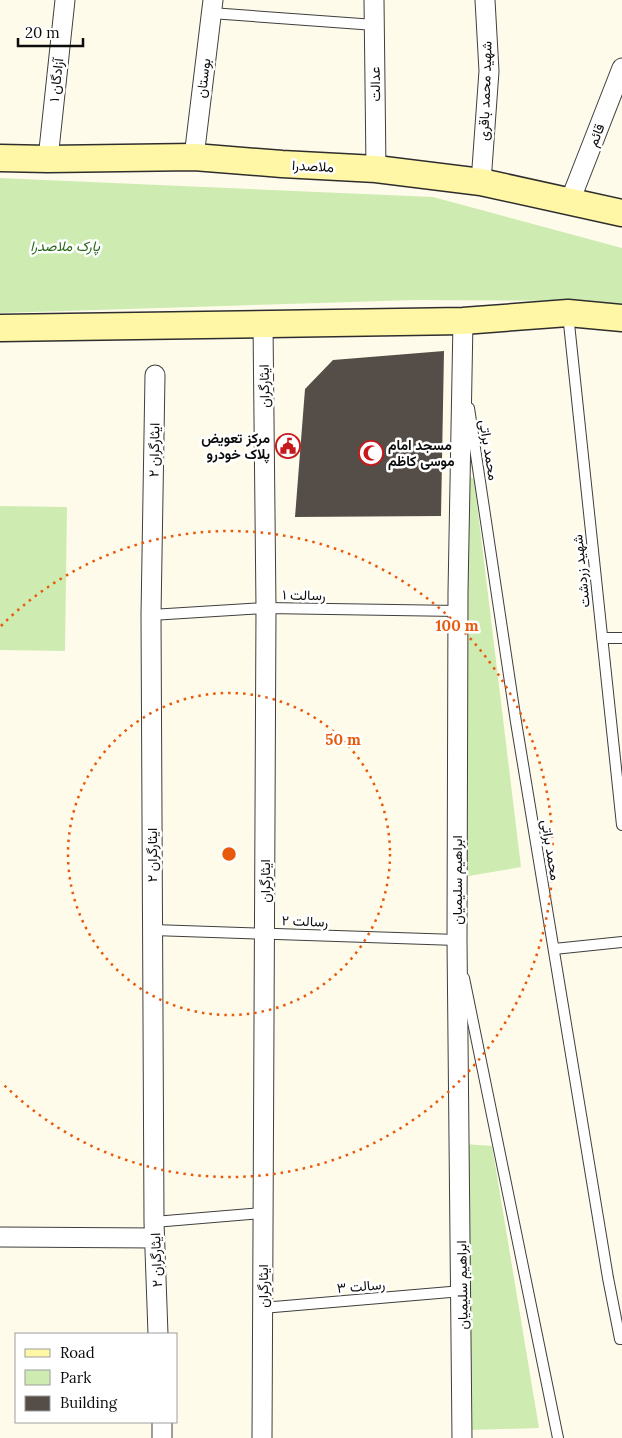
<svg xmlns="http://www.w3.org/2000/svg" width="622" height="1438" font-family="Lora,Vazirmatn,serif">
  <rect width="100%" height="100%" fill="#fffbea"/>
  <path fill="#ceecb1" d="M0 178 433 197 622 248V305L582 301 416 300 0 313Z
    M466 475 474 479 521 867 463 877Z
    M0 506 67 507 65 651 0 650Z
    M465 1144 492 1146 539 1428 469 1430Z"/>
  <path fill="#554d47" d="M444 351 441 516 295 517 305 389 333 360Z"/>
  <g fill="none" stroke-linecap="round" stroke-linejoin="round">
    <defs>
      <path id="lane" d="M211 13 375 25
        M568 314 622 825
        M469 408 516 722 608 1278 620 1339H622
        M151 615 266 608 458 611
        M602 638H622
        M153 930 457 940V945
        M554 949 622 942
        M464 978 558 1438
        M154 1222 263 1213
        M262 1308 462 1291"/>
      <path id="street" d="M374 0 376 169
        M194 157 213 0
        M48 159 65 0
        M481 182 489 71 485 0
        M570 201 622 68
        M155 375 151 615 154 1222 158 1334
        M0 1237 155 1238
        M162 1422V1438
        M262 1438 266 608 263 324
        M462 1438 457 940 458 592 463 321"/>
      <path id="secondary" d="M0 158 48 159 194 157 282 164 376 169 481 182 622 213
        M0 328 463 321 568 313 622 318"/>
    </defs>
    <use href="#lane" stroke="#3f3f3f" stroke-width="12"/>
    <use href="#street" stroke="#3f3f3f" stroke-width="21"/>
    <use href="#secondary" stroke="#2e2e2e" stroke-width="29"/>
    <use href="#lane" stroke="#fff" stroke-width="10"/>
    <use href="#street" stroke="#fff" stroke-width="19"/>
    <use href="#secondary" stroke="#fff7a5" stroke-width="26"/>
  </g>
  <g fill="none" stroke="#e8590c" stroke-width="2.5" stroke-dasharray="2.5 5">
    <circle cx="229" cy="854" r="161"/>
    <path d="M1 626A323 323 0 1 1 1 1082"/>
  </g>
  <defs>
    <symbol id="civic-ring" viewBox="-11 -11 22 22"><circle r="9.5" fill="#fff" stroke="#c7191c" stroke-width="1.5"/><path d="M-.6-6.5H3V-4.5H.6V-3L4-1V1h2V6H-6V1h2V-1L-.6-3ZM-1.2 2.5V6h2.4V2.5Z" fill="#c7191c"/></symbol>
    <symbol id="mosque-ring" viewBox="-11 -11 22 22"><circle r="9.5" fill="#fff" stroke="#c7191c" stroke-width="1.5"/><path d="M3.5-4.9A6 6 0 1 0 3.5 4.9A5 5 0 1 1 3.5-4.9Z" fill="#c7191c"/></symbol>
  </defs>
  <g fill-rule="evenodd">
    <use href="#civic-ring" x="274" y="432" width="28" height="28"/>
    <use href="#mosque-ring" x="357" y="439" width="28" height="28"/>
  </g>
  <g text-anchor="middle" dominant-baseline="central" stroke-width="5" stroke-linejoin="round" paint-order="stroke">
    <g font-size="14" fill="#0c0c0c" stroke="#fff">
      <text transform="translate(203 78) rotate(-83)">بوستان</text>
      <text transform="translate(56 80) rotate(-84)">آزادگان ۱</text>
      <text transform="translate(375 84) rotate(-91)">عدالت</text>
      <text transform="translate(485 91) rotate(-88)">شهید محمد باقری</text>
      <text transform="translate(596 135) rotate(-69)">قائم</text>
      <text transform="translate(313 166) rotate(3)">ملاصدرا</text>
      <text transform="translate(264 386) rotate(-91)">ایثارگران</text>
      <text transform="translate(154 450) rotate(-89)">ایثارگران ۲</text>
      <text transform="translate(489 450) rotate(81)">محمد براتی</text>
      <text transform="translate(581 571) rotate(-96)">شهید زردشت</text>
      <text transform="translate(304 595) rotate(1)">رسالت ۱</text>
      <text transform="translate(551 850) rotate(81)">محمد براتی</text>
      <text transform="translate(152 855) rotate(-90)">ایثارگران ۲</text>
      <text transform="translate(457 880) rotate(-90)">ابراهیم سلیمیان</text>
      <text transform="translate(265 881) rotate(-90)">ایثارگران</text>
      <text transform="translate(305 921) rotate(2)">رسالت ۲</text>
      <text transform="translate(156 1260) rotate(-92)">ایثارگران ۲</text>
      <text transform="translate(462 1285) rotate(-91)">ابراهیم سلیمیان</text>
      <text transform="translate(263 1286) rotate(-90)">ایثارگران</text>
      <text transform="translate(361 1286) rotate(-5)">رسالت ۳</text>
    </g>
    <g font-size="14" font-style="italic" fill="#266817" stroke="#fff">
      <text x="65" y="246">پارک ملاصدرا</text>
    </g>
    <g font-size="14" font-weight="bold" fill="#0c0c0c" stroke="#fff" text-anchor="end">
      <text x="270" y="438">مرکز تعویض<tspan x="270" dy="16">پلاک خودرو</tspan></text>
      <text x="388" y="445" text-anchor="start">مسجد امام<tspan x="388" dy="16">موسی کاظم</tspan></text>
    </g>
  </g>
  <circle cx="229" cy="854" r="8" fill="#e8590c" stroke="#fff" stroke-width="2.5"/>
  <g font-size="15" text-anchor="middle" font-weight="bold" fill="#e8590c" stroke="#fff" stroke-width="5" stroke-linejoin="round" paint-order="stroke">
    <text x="457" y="631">100 m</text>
    <text x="343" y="745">50 m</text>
  </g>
  <rect x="15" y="1333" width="162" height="90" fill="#ffffff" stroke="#9e9e9e"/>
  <rect x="25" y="1349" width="25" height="8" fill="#fff7a5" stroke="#9e9e9e"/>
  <text x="60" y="1358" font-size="15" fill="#0c0c0c">Road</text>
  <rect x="25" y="1370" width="25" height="15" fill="#ceecb1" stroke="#9e9e9e"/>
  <text x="60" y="1383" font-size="15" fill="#0c0c0c">Park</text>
  <rect x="25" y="1396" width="25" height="15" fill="#554d47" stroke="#9e9e9e"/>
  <text x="60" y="1408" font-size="15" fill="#0c0c0c">Building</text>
  <path d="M18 38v8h65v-8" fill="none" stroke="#0c0c0c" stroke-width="2.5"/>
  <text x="25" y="38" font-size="15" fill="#0c0c0c" stroke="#ffffff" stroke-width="4" paint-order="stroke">20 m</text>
</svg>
